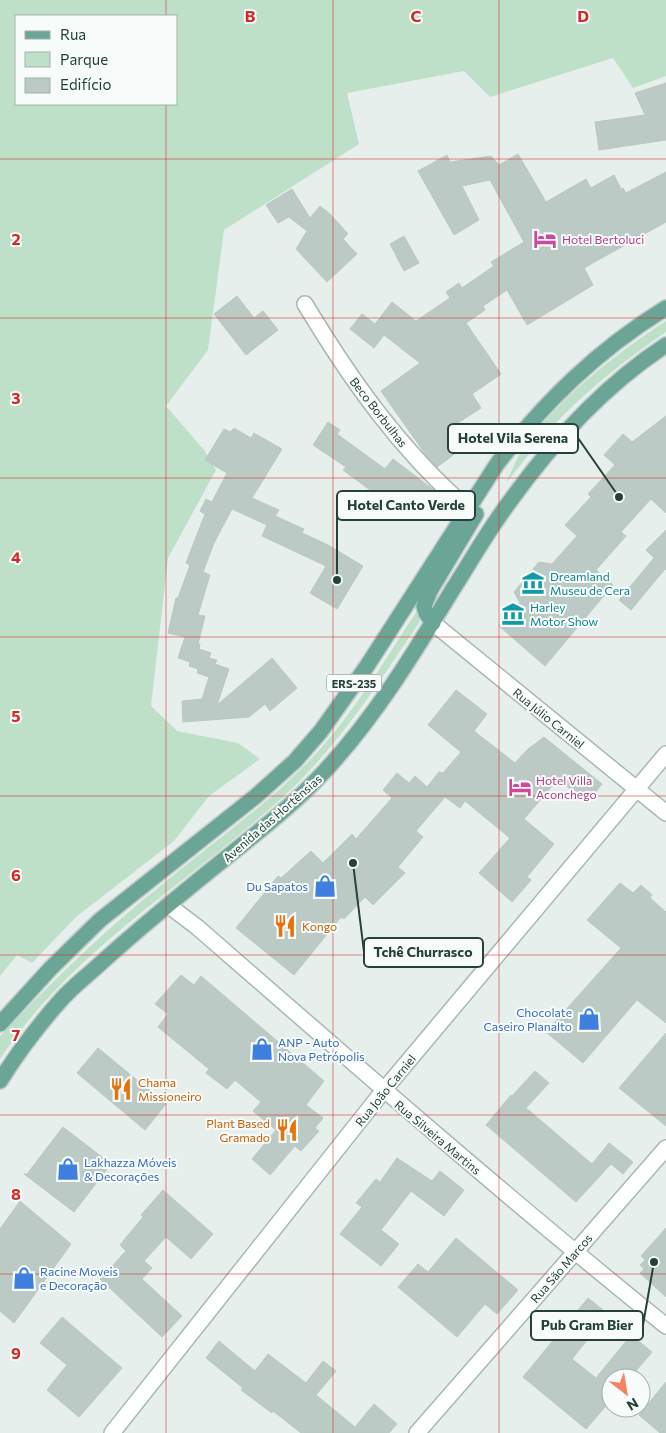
<svg xmlns="http://www.w3.org/2000/svg" width="666" height="1433" font-family="Commissioner,sans-serif">
  <rect width="100%" height="100%" fill="#e6efeb"/>
  <path fill="#bfe0c8" fill-rule="evenodd" d="M0 0H666V76L633 88 613 58 490 97 464 71 347 93 359 144 224 230 208 350 166 406 204 450 216 470 168 558 151 706 177 731 238 743 260 759 209 796 174 841 76 917 32 963 17 955 0 976ZM16 16H176V104H16Z
    M666 321V332C625 360 587 390 553 426 536 444 522 464 506 483 511 473 515 461 521 452 555 401 615 354 666 321Z
    M420 606 419 623C377 685 338 747 282 798 187 884 72 950 0 1059V1036C50 984 98 936 154 891 205 848 261 810 307 763 352 717 385 660 420 606Z"/>
  <path fill="#bbcac4" stroke="#b8c9c2" d="M666 83V140L599 150 595 122 645 115 635 93Z
    M518 154 546 202 586 179 591 188 614 175 621 189 623 188 626 193 666 172V222L584 268 593 285 527 325 507 290 483 306 485 310 466 323 501 374 472 394 481 408 450 428 464 447 437 467 426 455 381 391 420 363 384 335 374 348 350 329 362 314 375 324 392 302 416 321 450 298 446 292 459 283 462 288 494 266 491 262 524 242 490 180 462 186 479 220 454 235 418 171 447 155 450 162 491 156 499 165Z
    M292 189 310 218 320 206 330 214 348 234 343 239 357 254 327 282 296 249 307 231 289 217 278 223 266 205Z
    M404 236 419 263 404 271 390 244Z
    M237 296 254 318 263 311 278 330 246 355 214 314Z
    M666 416V513L651 499 621 532 626 536 596 570 613 585 545 666 499 626 520 603 514 592 539 562 552 564 577 536 565 525 591 497 588 494 615 465 604 455 623 434 632 442Z
    M328 422 340 430 337 434 385 469 393 459 435 491 412 521 343 470 346 467 313 445Z
    M234 428 251 438 254 433 282 449 252 498 279 510 275 516 304 529 302 533 328 545 363 566 337 609 310 593 326 566 262 536 267 525 232 509 214 543 203 572 210 575 198 615 205 616 198 644H200L199 649 211 653 209 658 217 660 215 664 229 669 217 705 272 658 297 688 270 711 265 704 249 717 183 722 182 701 202 699 209 677 197 673 198 669 189 666 190 662 178 658 185 637 168 633 176 598H178L190 565 186 563 205 514 200 511 206 499 212 502 227 473 205 460 224 429 230 432Z
    M666 530V570L665 569 631 610 619 600 654 558 646 550Z
    M456 690 487 714 474 731 515 763 527 750 544 737 602 784 587 803 558 779 524 819 554 844 527 877 531 880 512 902 479 873 510 838 465 801 460 808 445 797 416 831 423 837 398 867 405 873 373 905 365 897 344 919 341 917 294 975 236 928 278 876 281 878 311 851 323 863 352 834 356 839 392 798 383 790 397 773 409 783 415 776 427 787 439 772 443 773 461 752 428 725Z
    M620 883 633 893 641 885 652 895 650 898 666 912V1023L637 1000 583 1063 546 1032 621 948 587 920Z
    M181 975 194 985 201 976 324 1081 306 1105 323 1118 315 1128 319 1131 301 1151 295 1146 270 1175 252 1159 276 1130 253 1111 261 1102 235 1080 227 1089 206 1073 209 1069 158 1027 168 1014 155 1004Z
    M666 1033V1126L619 1088Z
    M98 1048 166 1104 145 1130 77 1073Z
    M535 1071 549 1083 526 1108 592 1164 609 1143 633 1162 623 1174 611 1164 576 1202 486 1125 511 1095 512 1096Z
    M63 1127 111 1164 74 1212 24 1174H27Z
    M397 1158 432 1181 440 1171 464 1190 444 1216 411 1191 381 1230 399 1244 381 1266 340 1234 362 1207 356 1203 376 1179 380 1182Z
    M163 1190 213 1234 191 1259 166 1237 144 1261 152 1268 142 1279 182 1316 162 1337 100 1279 126 1251 120 1245 143 1217 141 1215Z
    M20 1201 71 1244 14 1323 0 1311V1229Z
    M666 1228V1297L640 1273 644 1269 640 1265 645 1260 641 1256Z
    M456 1238 518 1290 497 1314 485 1304 457 1337 398 1287 418 1264 428 1272Z
    M588 1298 608 1314 572 1359 596 1378 631 1335 652 1352 630 1378H611V1400L586 1429 523 1377Z
    M62 1317 122 1368 79 1417 47 1390 67 1365 40 1343Z
    M219 1341 255 1371 268 1354 306 1383 323 1361 336 1371 316 1395 355 1427 374 1404 397 1424 389 1433H301L273 1411 272 1413 241 1390 243 1388 206 1358Z
    M666 1382V1433H660L639 1415Z"/>
  <g fill="none" stroke-linecap="round" stroke-linejoin="round">
    <defs>
      <path id="minor" d="M305 304C350 379 401 451 468 509
        M433 623 666 813
        M168 905 197 927C352 1062 506 1197 666 1326
        M112 1433 384 1090 666 754
        M417 1433 666 1148"/>
      <path id="major" d="M433 623 426 613 424 606 430 591 476 514
        M0 1024 50 969 100 920 256 796 295 761 321 731 367 666 497 464C545 401 598 350 666 308
        M0 1081C18 1052 38 1026 60 1001 72 987 87 976 101 963 143 925 187 889 232 853 263 828 295 803 322 774 374 719 414 653 453 589 467 567 481 543 496 521 542 454 597 390 666 345"/>
    </defs>
    <use href="#minor" stroke="#a8b8b2" stroke-width="18"/>
    <use href="#major" stroke="#c2cac8" stroke-width="18"/>
    <use href="#minor" stroke="#fff" stroke-width="15"/>
    <use href="#major" stroke="#6aa596" stroke-width="15"/>
  </g>
  <path fill="none" stroke="#d62828" stroke-width="1" stroke-opacity="0.55" d="M166 0V16M333 0V1433M499 0V1433M166 104V1433M0 159H666M0 318H666M0 478H666M0 637H666M0 796H666M0 955H666M0 1115H666M0 1274H666"/>
  <defs>
    <symbol id="hotel-bare" viewBox="-9 -9 18 18"><path d="M-6-4.5h1.5V1H6V5H4.5V3h-9V5H-6ZM-4 0a1.8 1.8 0 1 1 3.6 0ZM.5 0V-2.5h3Q6-2.5 6 0Z" fill="#d1479c" stroke="#f7fbf9" stroke-width="2.5" paint-order="stroke"/></symbol>
    <symbol id="museum-bare" viewBox="-9 -9 18 18"><path d="M0-6L6-3V-2H-6V-3ZM-5-1h2V3h-2ZM-1-1h2V3h-2ZM3-1h2V3H3ZM-6 4H6V6H-6Z" fill="#0f9aa8" stroke="#f7fbf9" stroke-width="2.5" paint-order="stroke"/></symbol>
    <symbol id="shop-bare" viewBox="-9 -9 18 18"><path d="M-5-2.5h2.3a2.7 3.5 0 0 1 5.4 0H5L5.5 6h-11ZM-1.5-2.5h3a1.5 2.3 0 0 0-3 0Z" fill="#3f7fe0" stroke="#f7fbf9" stroke-width="2.5" paint-order="stroke"/></symbol>
    <symbol id="restaurant-bare" viewBox="-9 -9 18 18"><path d="M-5-6h1v4h1v-4h1v4h1v-4h1v5L-1.5 .5V6h-2V.5L-5-1ZM5-6V6H3V1.5H1.5Q1.5-4 5-6Z" fill="#e8710a" stroke="#f7fbf9" stroke-width="2.5" paint-order="stroke"/></symbol>
  </defs>
  <g fill-rule="evenodd">
    <use href="#hotel-bare" x="529" y="223" width="32" height="32"/>
    <use href="#museum-bare" x="517" y="567" width="32" height="32"/>
    <use href="#museum-bare" x="497" y="598" width="32" height="32"/>
    <use href="#hotel-bare" x="504" y="771" width="32" height="32"/>
    <use href="#shop-bare" x="309" y="870" width="32" height="32"/>
    <use href="#restaurant-bare" x="269" y="910" width="32" height="32"/>
    <use href="#shop-bare" x="573" y="1003" width="32" height="32"/>
    <use href="#shop-bare" x="246" y="1033" width="32" height="32"/>
    <use href="#restaurant-bare" x="105" y="1073" width="32" height="32"/>
    <use href="#restaurant-bare" x="271" y="1114" width="32" height="32"/>
    <use href="#shop-bare" x="52" y="1153" width="32" height="32"/>
    <use href="#shop-bare" x="8" y="1262" width="32" height="32"/>
  </g>
  <g text-anchor="middle" dominant-baseline="central" stroke-width="4" stroke-linejoin="round" paint-order="stroke">
    <rect fill="#f7fbf9" stroke="#637a73" stroke-width="1" x="326.5" y="674.5" width="55" height="17" rx="4"/>
    <g font-size="11" font-weight="bold" fill="#24423a">
      <text x="354" y="683">ERS-235</text>
    </g>
    <g font-size="12" fill="#b23c85" stroke="#f7fbf9" text-anchor="start">
      <text x="562" y="239">Hotel Bertoluci</text>
      <text x="536" y="780">Hotel Villa<tspan x="536" dy="14">Aconchego</tspan></text>
    </g>
    <g font-size="12" fill="#24423a" stroke="#f7fbf9">
      <text transform="translate(379 412) rotate(52)">Beco Borbulhas</text>
      <text transform="translate(549 718) rotate(39)">Rua Júlio Carniel</text>
      <text transform="translate(272 818) rotate(-41)">Avenida das Hortênsias</text>
      <text transform="translate(385 1090) rotate(-51)">Rua João Carniel</text>
      <text transform="translate(438 1137) rotate(40)">Rua Silveira Martins</text>
      <text transform="translate(561 1268) rotate(-49)">Rua São Marcos</text>
    </g>
    <g font-size="12" fill="#0d838f" stroke="#f7fbf9" text-anchor="start">
      <text x="550" y="576">Dreamland<tspan x="550" dy="14">Museu de Cera</tspan></text>
      <text x="530" y="607">Harley<tspan x="530" dy="14">Motor Show</tspan></text>
    </g>
    <g font-size="12" fill="#366cbe" stroke="#f7fbf9" text-anchor="start">
      <text x="308" y="886" text-anchor="end">Du Sapatos</text>
      <text x="572" y="1012" text-anchor="end">Chocolate<tspan x="572" dy="14">Caseiro Planalto</tspan></text>
      <text x="278" y="1042">ANP - Auto<tspan x="278" dy="14">Nova Petrópolis</tspan></text>
      <text x="84" y="1162">Lakhazza Móveis<tspan x="84" dy="14">&amp; Decorações</tspan></text>
      <text x="40" y="1271">Racine Moveis<tspan x="40" dy="14">e Decoração</tspan></text>
    </g>
    <g font-size="12" fill="#c56008" stroke="#f7fbf9" text-anchor="start">
      <text x="302" y="926">Kongo</text>
      <text x="138" y="1082">Chama<tspan x="138" dy="14">Missioneiro</tspan></text>
      <text x="270" y="1123" text-anchor="end">Plant Based<tspan x="270" dy="14">Gramado</tspan></text>
    </g>
  </g>
  <g font-size="16" text-anchor="middle" font-weight="bold" fill="#d62828" stroke="#f7fbf9" stroke-width="4" stroke-linejoin="round" paint-order="stroke">
    <text x="250" y="22">B</text>
    <text x="416" y="22">C</text>
    <text x="583" y="22">D</text>
    <text x="16" y="245">2</text>
    <text x="16" y="404">3</text>
    <text x="16" y="563">4</text>
    <text x="16" y="722">5</text>
    <text x="16" y="881">6</text>
    <text x="16" y="1041">7</text>
    <text x="16" y="1200">8</text>
    <text x="16" y="1359">9</text>
  </g>
  <path fill="none" stroke="#24423a" stroke-width="2" d="M619 497L578 438M337 580L337 505M353 863L364 952M654 1262L643 1325"/>
  <g fill="#24423a" stroke="#f7fbf9" stroke-width="2">
    <circle cx="619" cy="497" r="5"/>
    <circle cx="337" cy="580" r="5"/>
    <circle cx="353" cy="863" r="5"/>
    <circle cx="654" cy="1262" r="5"/>
  </g>
  <g fill="#f7fbf9" stroke="#24423a" stroke-width="2">
    <rect x="448" y="424" width="130" height="29" rx="5"/>
    <rect x="337" y="491" width="138" height="29" rx="5"/>
    <rect x="364" y="938" width="119" height="29" rx="5"/>
    <rect x="531" y="1311" width="112" height="29" rx="5"/>
  </g>
  <g font-size="14" text-anchor="middle" font-weight="bold" fill="#24423a">
    <text x="513" y="443">Hotel Vila Serena</text>
    <text x="406" y="510">Hotel Canto Verde</text>
    <text x="423" y="957">Tchê Churrasco</text>
    <text x="587" y="1330">Pub Gram Bier</text>
  </g>
  <rect x="15" y="15" width="162" height="90" fill="#f7fbf9" stroke="#a3b1ad"/>
  <rect x="25" y="31" width="25" height="8" fill="#6aa596" stroke="#a3b1ad"/>
  <text x="60" y="40" font-size="15" fill="#24423a">Rua</text>
  <rect x="25" y="52" width="25" height="15" fill="#bfe0c8" stroke="#a3b1ad"/>
  <text x="60" y="65" font-size="15" fill="#24423a">Parque</text>
  <rect x="25" y="78" width="25" height="15" fill="#bbcac4" stroke="#a3b1ad"/>
  <text x="60" y="90" font-size="15" fill="#24423a">Edifício</text>
  <g transform="translate(626 1393) rotate(149)"><circle r="24" fill="#f7fbf9" stroke="#a3b1ad"/>
  <path d="M0-4L9 19L0 12L-9 19Z" fill="#f4845f"/>
  <text y="-8" font-size="14" font-weight="bold" text-anchor="middle" fill="#24423a">N</text>
  </g>
</svg>
